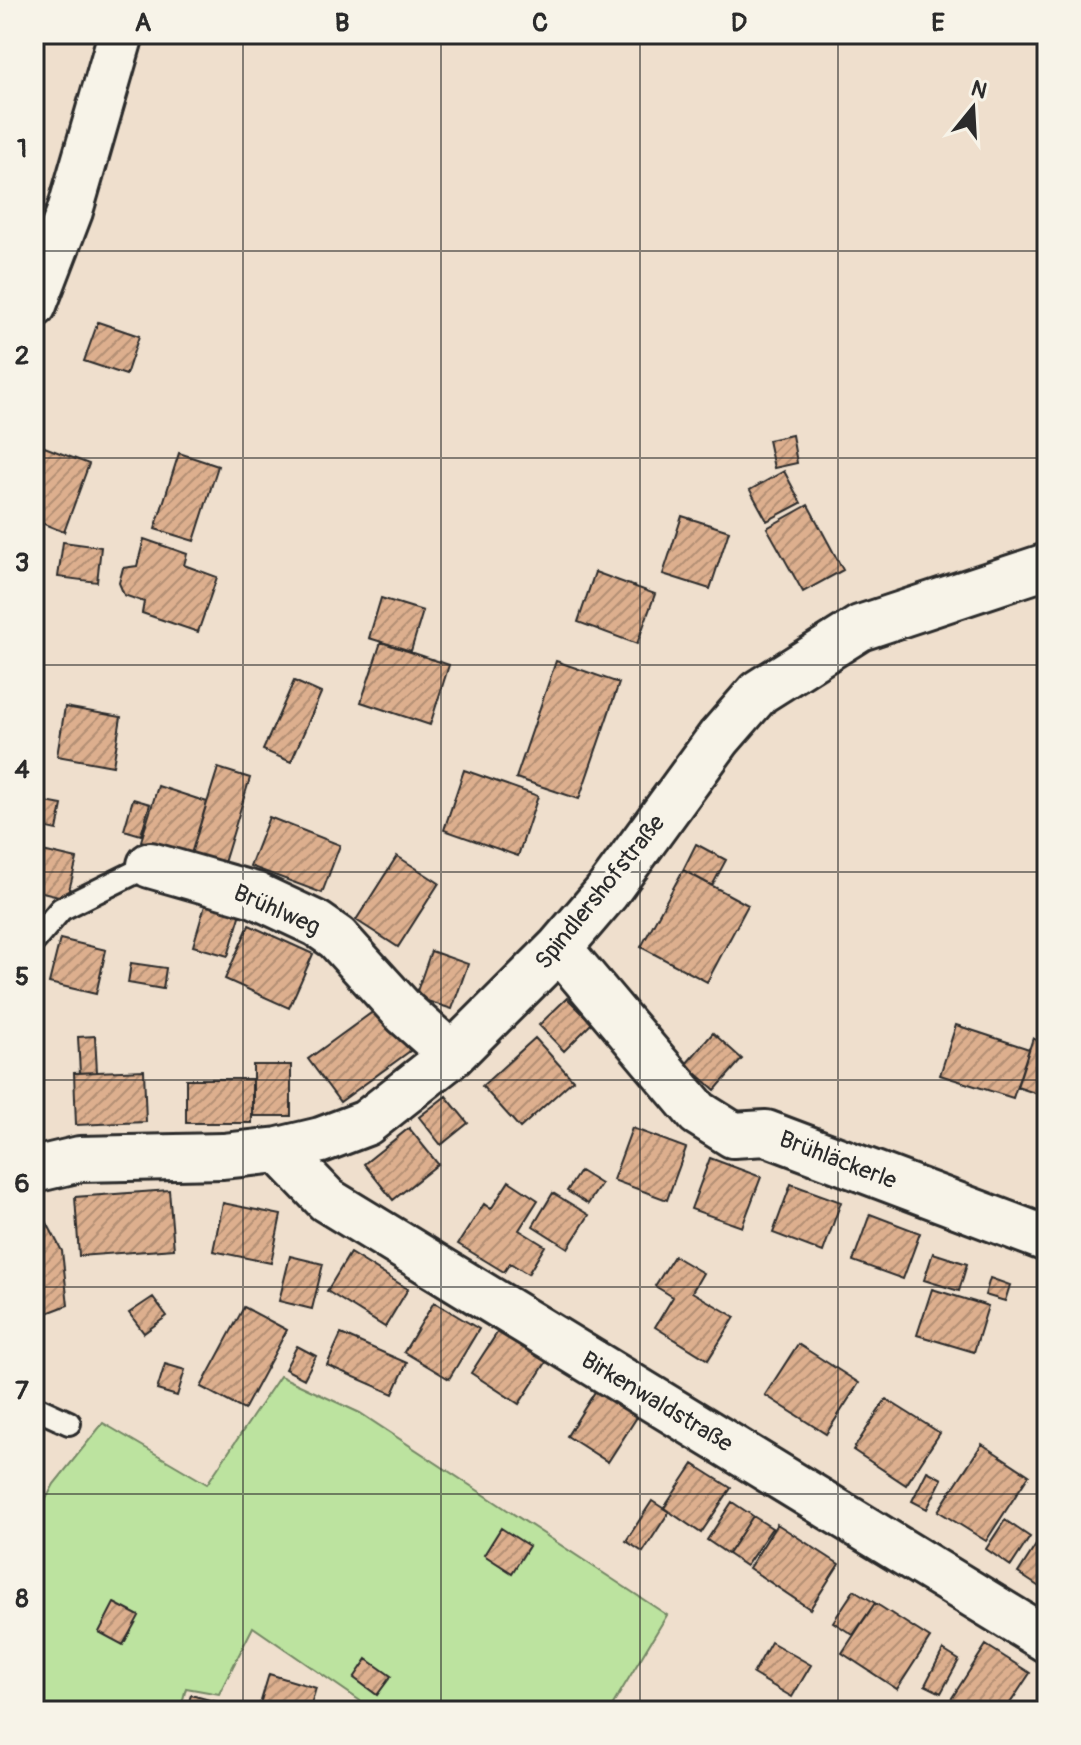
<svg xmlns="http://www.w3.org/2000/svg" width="1081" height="1745" font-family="Pangolin,sans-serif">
  <defs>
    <pattern id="building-hatch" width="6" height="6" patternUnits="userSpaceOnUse" patternTransform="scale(2)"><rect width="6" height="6" fill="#ddaf8e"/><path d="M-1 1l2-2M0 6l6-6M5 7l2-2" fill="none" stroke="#b38f74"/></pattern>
  </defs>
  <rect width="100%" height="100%" fill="#efdfcd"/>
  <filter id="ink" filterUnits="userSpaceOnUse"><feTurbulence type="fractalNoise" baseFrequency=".0125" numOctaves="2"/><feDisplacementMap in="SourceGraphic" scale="16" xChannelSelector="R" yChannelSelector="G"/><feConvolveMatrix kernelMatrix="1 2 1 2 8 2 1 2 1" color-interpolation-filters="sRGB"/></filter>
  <g filter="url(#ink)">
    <path fill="#bce39f" stroke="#748765" stroke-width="2" d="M280 1376 360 1413 667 1615 609 1711H375L253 1627 219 1694 186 1688 180 1711H36L40 1696 34 1693V1521L54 1484 103 1423 207 1484Z"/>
    <path fill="url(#building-hatch)" stroke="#2b2b2b" stroke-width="2" d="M98 322 139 336 126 375 84 361Z
      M792 435 797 463 774 468 768 440Z
      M34 443 89 464 64 532 34 520Z
      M179 453 218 466 194 541 155 529Z
      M784 471 801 503 767 521 750 490Z
      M808 505 843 570 803 592 767 528Z
      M682 516 729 531 710 589 663 574Z
      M144 539 187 554 184 565 217 577 198 632 142 613 144 602 124 595 119 583 123 568 137 566Z
      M63 542 101 547 97 582 58 577Z
      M595 572 655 594 637 644 578 622Z
      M381 598 423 611 411 651 369 638Z
      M381 642 449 665 430 725 361 702Z
      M556 661 619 683 579 799 516 778Z
      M294 681 321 693 291 762 263 750Z
      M65 707 121 717 113 766 57 756Z
      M218 768 250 778 223 866 190 857Z
      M464 770 538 796 518 856 444 830Z
      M158 786 207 802 190 857 141 841Z
      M133 799 150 804 141 835 124 830Z
      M35 800 62 805 57 830 34 825Z
      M269 817 340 845 322 893 250 866Z
      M696 844 726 860 712 886 683 870Z
      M34 849 77 859 67 898 34 890Z
      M397 856 439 883 398 947 356 920Z
      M683 870 748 905 707 982 641 947Z
      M206 902 241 913 228 956 193 946Z
      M249 925 313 954 289 1008 225 979Z
      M60 939 106 950 96 994 49 983Z
      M431 951 468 964 452 1009 415 997Z
      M131 963 166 968 163 989 128 983Z
      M567 998 592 1023 564 1051 539 1025Z
      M378 1008 410 1051 340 1102 308 1059Z
      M956 1025 1029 1049 1013 1098 940 1075Z
      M713 1033 742 1059 715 1090 686 1064Z
      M95 1036 97 1072 80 1073 78 1037Z
      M535 1038 573 1080 520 1128 482 1086Z
      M1033 1038 1047 1046V1097L1017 1087Z
      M253 1065H291V1116H253Z
      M144 1070 146 1122 76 1125 74 1073Z
      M186 1079H252V1123H186Z
      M446 1096 468 1123 441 1145 419 1117Z
      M409 1128 438 1164 393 1200 364 1164Z
      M632 1128 686 1148 667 1200 613 1180Z
      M710 1158 761 1177 742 1227 691 1209Z
      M580 1171 601 1184 588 1204 567 1191Z
      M509 1181 538 1200 519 1230 545 1246 528 1274 510 1263 504 1272 458 1244 484 1204 491 1209Z
      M791 1184 841 1202 823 1252 773 1233Z
      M169 1190 174 1249 79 1256 75 1197Z
      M553 1193 589 1215 568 1248 533 1226Z
      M223 1203 281 1215 271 1263 213 1251Z
      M37 1204 62 1251 68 1305 34 1318V1205Z
      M870 1214 920 1233 903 1279 853 1261Z
      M350 1253 408 1289 385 1327 327 1291Z
      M933 1253 967 1264 959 1291 924 1280Z
      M290 1256 323 1264 312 1309 279 1301Z
      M674 1256 703 1273 692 1292 735 1317 708 1360 655 1327 673 1297 655 1286Z
      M990 1278 1010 1285 1005 1301 985 1295Z
      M932 1289 988 1306 974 1352 917 1335Z
      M153 1297 167 1316 144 1333 129 1313Z
      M434 1302 479 1329 449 1379 404 1352Z
      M244 1307 287 1330 244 1410 201 1387Z
      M499 1330 547 1361 519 1404 471 1373Z
      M341 1334 407 1363 393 1394 327 1365Z
      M798 1344 859 1383 826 1434 765 1395Z
      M297 1346 316 1356 304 1379 285 1369Z
      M165 1364 185 1370 177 1396 157 1390Z
      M598 1387 639 1414 608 1462 567 1436Z
      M886 1399 940 1433 906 1485 853 1450Z
      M982 1444 1029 1475 986 1541 938 1511Z
      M693 1464 731 1488 701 1533 664 1508Z
      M927 1471 942 1479 927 1509 912 1501Z
      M652 1501 669 1512 643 1552 626 1541Z
      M732 1502 753 1516 728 1554 707 1540Z
      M753 1516 772 1528 746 1566 728 1554Z
      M1005 1520 1030 1537 1011 1566 986 1549Z
      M777 1524 839 1564 810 1609 749 1568Z
      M501 1528 529 1546 512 1573 484 1555Z
      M1047 1528V1592L1018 1573Z
      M854 1590 875 1603 853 1635 833 1622Z
      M114 1603 139 1616 123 1645 99 1632Z
      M875 1603 930 1638 897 1689 842 1653Z
      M771 1642 811 1665 792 1697 753 1674Z
      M986 1645 1030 1673 1005 1711H958L948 1704Z
      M943 1650 959 1660 941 1693 925 1685Z
      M367 1659 391 1676 377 1695 354 1678Z
      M269 1674 316 1688 309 1711H258Z
      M191 1695 217 1702 215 1711H186Z"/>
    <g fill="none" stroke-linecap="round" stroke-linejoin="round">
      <defs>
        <path id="service" d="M34 941 61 909 150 865
          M34 1407 69 1423"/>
        <path id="minor" d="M34 305 70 211 121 34
          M150 865 255 895 317 924 337 938 405 1013 452 1055
          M559 948 698 1113 733 1135 766 1133 1047 1239
          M279 1150 327 1200 1047 1640
          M34 1170 80 1159 223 1156 279 1150 321 1140 366 1123 452 1055 559 948 606 893 719 738 759 692 860 628 1047 566"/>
      </defs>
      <use href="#service" stroke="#2b2b2b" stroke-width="28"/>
      <use href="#minor" stroke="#2b2b2b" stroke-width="50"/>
      <use href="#service" stroke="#f7f3e8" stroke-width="22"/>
      <use href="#minor" stroke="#f7f3e8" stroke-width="44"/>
    </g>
  </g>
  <path fill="none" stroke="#2b2b2b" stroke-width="2" stroke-opacity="0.55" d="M243 34V1711M441 34V1711M640 34V1711M838 34V1711M34 251H1047M34 458H1047M34 665H1047M34 872H1047M34 1080H1047M34 1287H1047M34 1494H1047"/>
  <g text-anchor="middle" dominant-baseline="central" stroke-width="8" stroke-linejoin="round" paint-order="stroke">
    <g font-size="24" fill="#2b2b2b" stroke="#f7f3e8">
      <text transform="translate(600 892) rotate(-51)">Spindlershofstraße</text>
      <text transform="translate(277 910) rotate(24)">Brühlweg</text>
      <text transform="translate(838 1160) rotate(21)">Brühläckerle</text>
      <text transform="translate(657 1402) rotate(31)">Birkenwaldstraße</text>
    </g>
  </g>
  <rect width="1081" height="1745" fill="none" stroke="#f7f3e8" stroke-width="88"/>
  <g transform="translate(973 108) rotate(18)" stroke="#f7f3e8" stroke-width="6" paint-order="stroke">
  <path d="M0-6L14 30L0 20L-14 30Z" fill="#2b2b2b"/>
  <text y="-12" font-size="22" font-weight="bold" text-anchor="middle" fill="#2b2b2b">N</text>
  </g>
  <rect x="44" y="44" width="993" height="1657" fill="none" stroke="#2b2b2b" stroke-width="3"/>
  <g font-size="26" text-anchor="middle" font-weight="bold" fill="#2b2b2b">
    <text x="143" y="31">A</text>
    <text x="342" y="31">B</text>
    <text x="540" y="31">C</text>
    <text x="739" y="31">D</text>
    <text x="938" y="31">E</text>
    <text x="22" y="157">1</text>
    <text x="22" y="364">2</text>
    <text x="22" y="571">3</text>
    <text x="22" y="778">4</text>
    <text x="22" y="985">5</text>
    <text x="22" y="1192">6</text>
    <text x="22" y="1399">7</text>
    <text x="22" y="1607">8</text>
  </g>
</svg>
